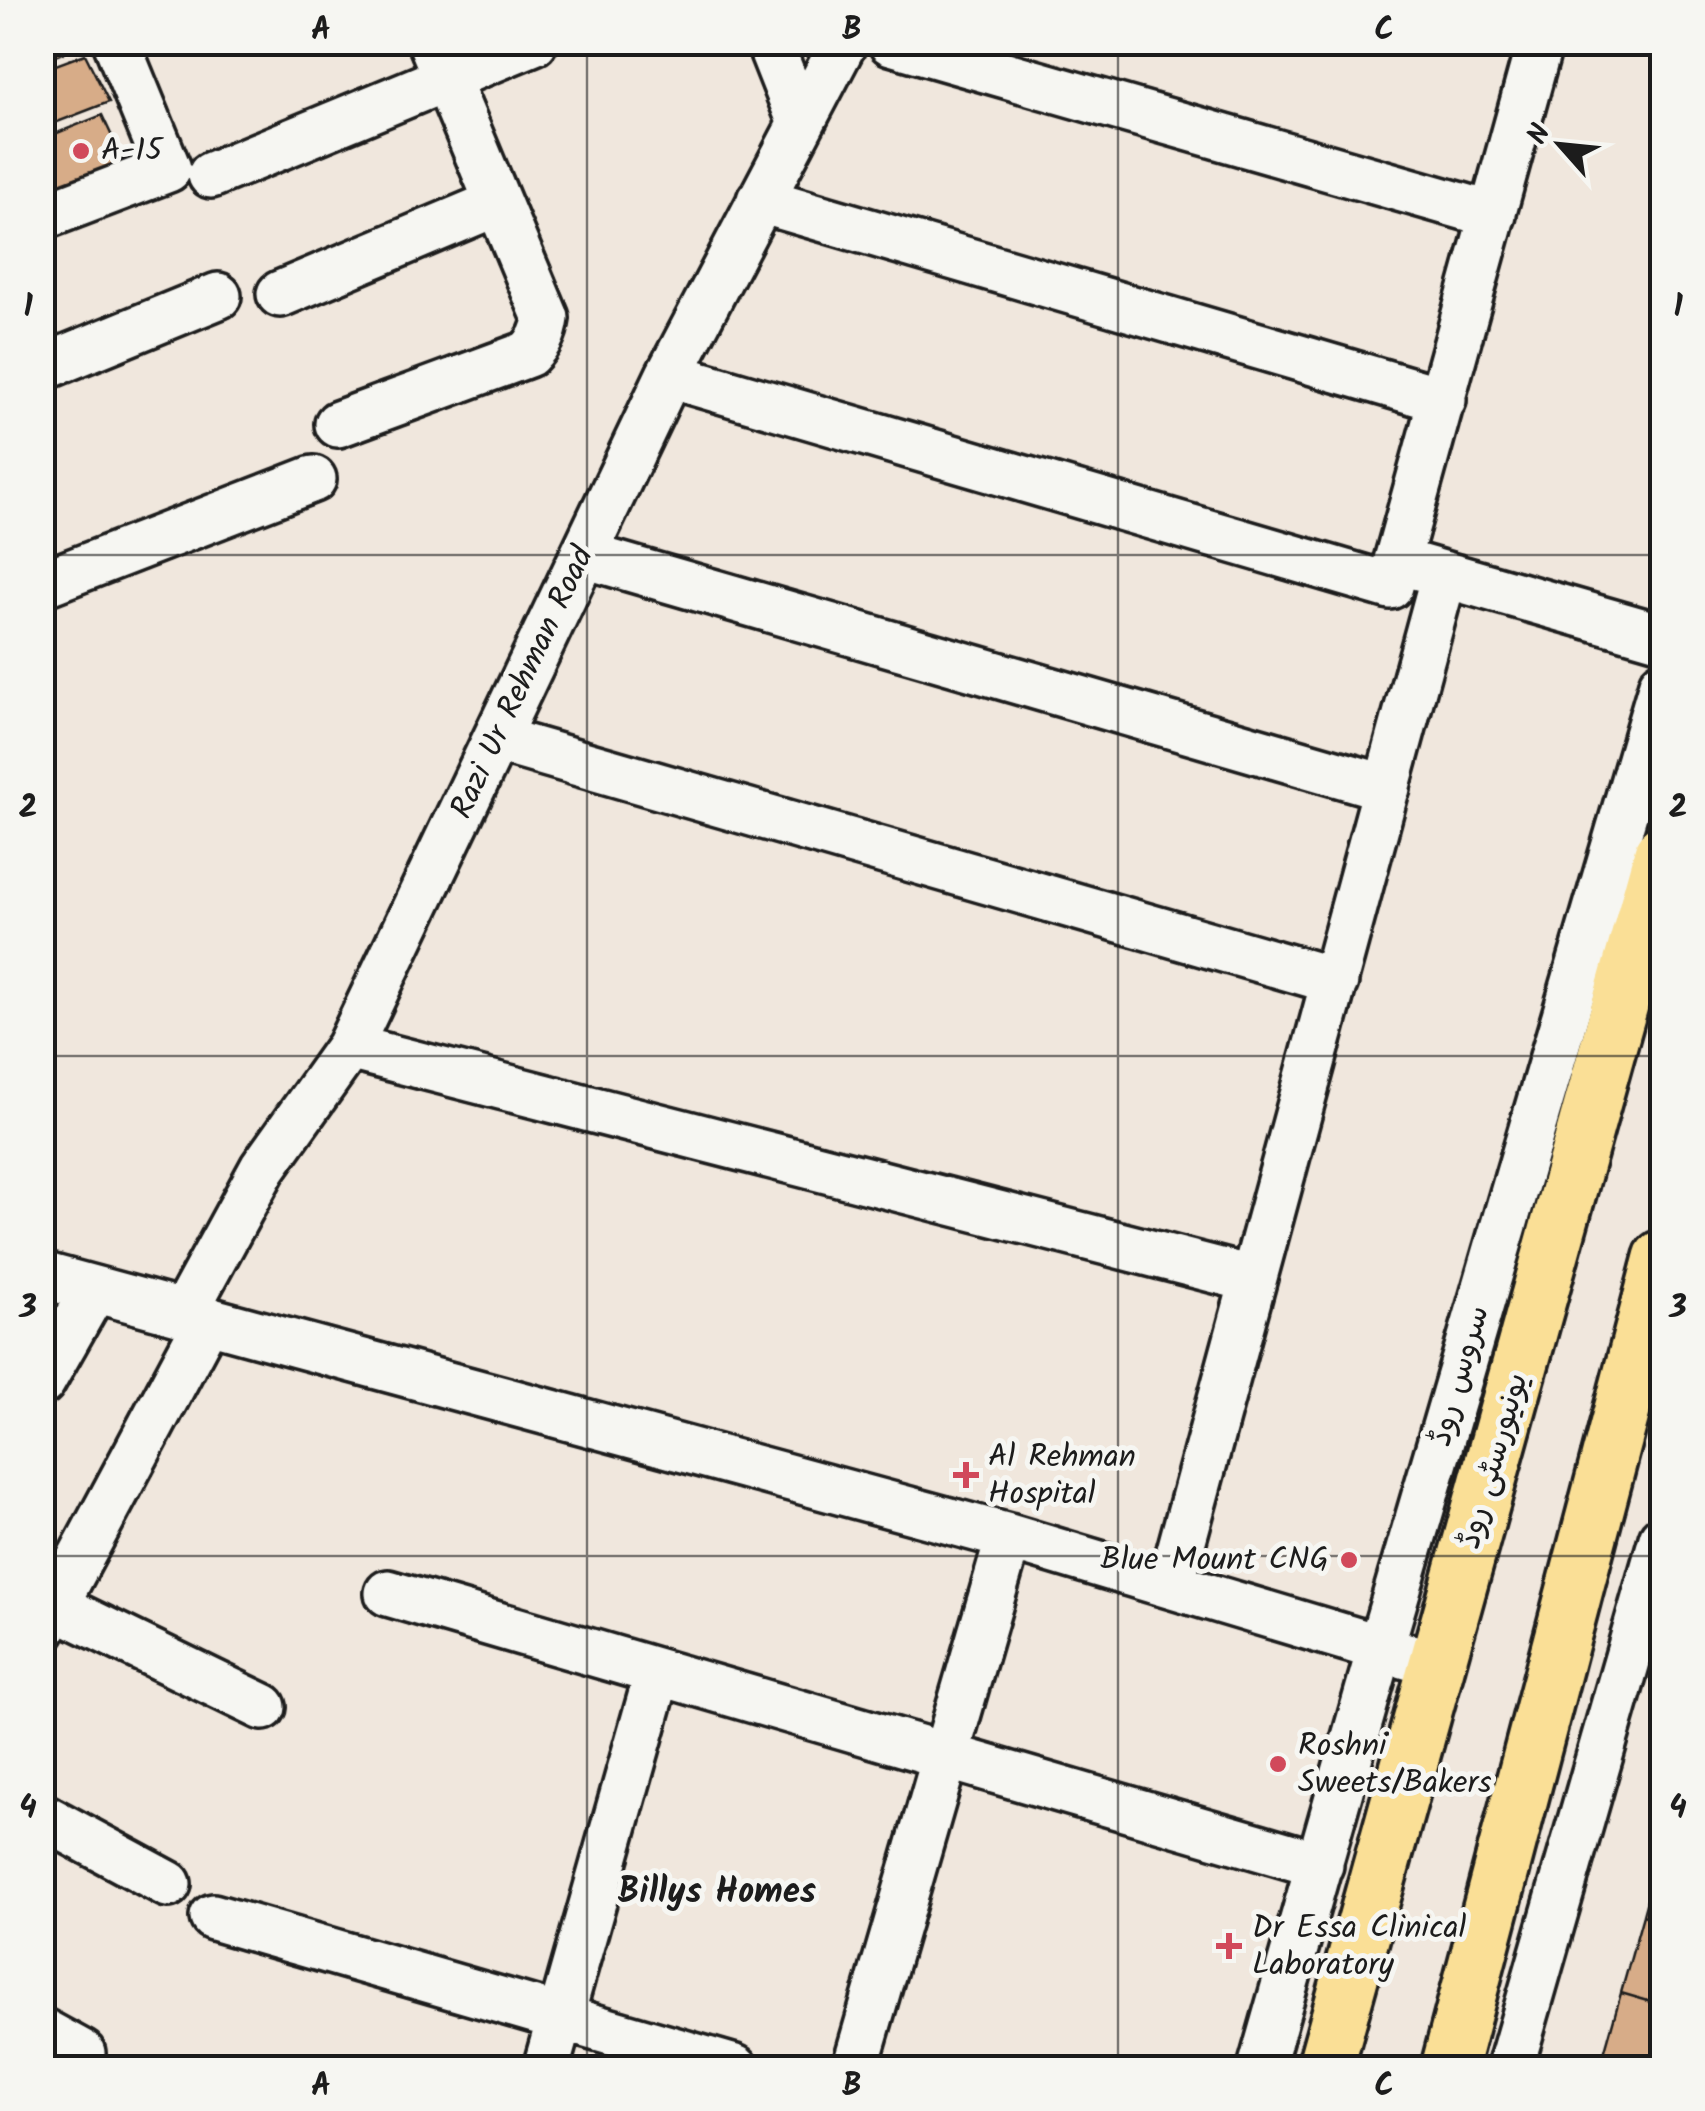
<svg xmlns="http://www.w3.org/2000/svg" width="1705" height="2111" font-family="Kalam,'Playpen Sans Arabic',sans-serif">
  <rect width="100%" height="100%" fill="#f0e7dd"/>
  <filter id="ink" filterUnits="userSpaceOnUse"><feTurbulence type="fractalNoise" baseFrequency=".01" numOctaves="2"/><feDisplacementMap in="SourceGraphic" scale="20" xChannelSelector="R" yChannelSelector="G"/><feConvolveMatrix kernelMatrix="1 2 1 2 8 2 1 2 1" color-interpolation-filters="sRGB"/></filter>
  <g filter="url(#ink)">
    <path fill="#d7ac88" stroke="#1c1c1c" stroke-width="2.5" d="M42 42H83L84 45 42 61Z
      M85 54 109 102 42 128V70Z
      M102 115 125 164 44 195 42 139Z
      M1662 1845V1921L1643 1915Z
      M1643 1915 1662 1921V2005L1621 1993Z
      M1621 1993 1662 2005V2068H1600Z"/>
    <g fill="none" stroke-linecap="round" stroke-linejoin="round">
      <defs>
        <path id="minor" d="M769 42 801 123
          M891 42 1493 215
          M211 175 534 42
          M760 200 1443 400
          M42 217 168 169 116 42
          M280 294 497 203
          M42 368 218 296
          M669 375 1390 586 1540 42
          M338 424 528 354C539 343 544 333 546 318L431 42
          M584 555 1387 788
          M1415 566 1662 637
          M42 584 313 479
          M496 739 1335 981
          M349 1047 1251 1279
          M42 1275 1009 1537 1437 1665
          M184 1313 263 1168 349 1047 669 375 844 42
          M42 1382 94 1290
          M1171 1584 1444 575
          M388 1593 1320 1865
          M55 1606 263 1707
          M42 1630 208 1319
          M42 1816 168 1884
          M213 1917 735 2068
          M42 2031 82 2053
          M546 2068 658 1672
          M855 2068 1009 1537
          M1261 2068 1381 1646 1662 684
          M1510 2068 1662 1539"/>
        <path id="major" d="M1325 2068 1662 853
          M1449 2068 1662 1258"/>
      </defs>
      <use href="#minor" stroke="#1c1c1c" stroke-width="52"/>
      <use href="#major" stroke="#1c1c1c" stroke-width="62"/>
      <use href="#minor" stroke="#f6f6f2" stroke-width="45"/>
      <use href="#major" stroke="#fadf96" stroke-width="55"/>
    </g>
  </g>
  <path fill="none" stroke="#1c1c1c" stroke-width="2.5" stroke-opacity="0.55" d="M587 42V2068M1118 42V2068M42 555H1662M42 1056H1662M42 1556H1662"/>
  <g fill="#d1495b" stroke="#f6f6f2" stroke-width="4">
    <circle cx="81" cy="151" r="10"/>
    <path d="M961 1460h10v10h10v10h-10v10h-10v-10h-10v-10h10z"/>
    <circle cx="1349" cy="1560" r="10"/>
    <circle cx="1278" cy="1764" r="10"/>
    <path d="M1224 1931h10v10h10v10h-10v10h-10v-10h-10v-10h10z"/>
  </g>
  <g text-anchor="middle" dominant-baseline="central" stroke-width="10" stroke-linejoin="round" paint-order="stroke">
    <g font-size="32" fill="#1c1c1c" stroke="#f6f6f2" text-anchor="start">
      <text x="101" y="151">A-15</text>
      <text x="988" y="1457">Al Rehman<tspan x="988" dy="37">Hospital</tspan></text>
      <text x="1329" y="1560" text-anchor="end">Blue Mount CNG</text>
      <text x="1298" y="1746">Roshni<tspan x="1298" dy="37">Sweets/Bakers</tspan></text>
      <text x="1252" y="1928">Dr Essa Clinical<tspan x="1252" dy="37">Laboratory</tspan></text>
    </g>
    <g font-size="32" fill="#1c1c1c" stroke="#f6f6f2">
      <text transform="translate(523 683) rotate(-65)">Razi Ur Rehman Road</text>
      <text transform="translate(1460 1376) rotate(-74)">سروس روڈ</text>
      <text transform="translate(1494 1461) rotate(-74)">یونیورسٹی روڈ</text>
    </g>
    <g font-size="35" font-weight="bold" fill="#1c1c1c" stroke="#f6f6f2">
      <text x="717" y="1893">Billys Homes</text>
    </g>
  </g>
  <rect width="1705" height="2111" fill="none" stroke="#f6f6f2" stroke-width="110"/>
  <g transform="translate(1560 145) rotate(297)" stroke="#f6f6f2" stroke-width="8" paint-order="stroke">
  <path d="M0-8L18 38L0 25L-18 38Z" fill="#1c1c1c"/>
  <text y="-15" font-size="28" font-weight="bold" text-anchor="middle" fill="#1c1c1c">N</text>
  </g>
  <rect x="55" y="55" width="1595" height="2001" fill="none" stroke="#1c1c1c" stroke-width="4"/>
  <g font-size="32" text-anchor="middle" font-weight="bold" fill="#1c1c1c">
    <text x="321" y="39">A</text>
    <text x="852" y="39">B</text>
    <text x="1384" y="39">C</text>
    <text x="28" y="316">1</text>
    <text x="1678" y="316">1</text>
    <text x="28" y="817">2</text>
    <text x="1678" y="817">2</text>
    <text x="28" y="1317">3</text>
    <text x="1678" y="1317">3</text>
    <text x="28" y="1817">4</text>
    <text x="1678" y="1817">4</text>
    <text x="321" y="2095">A</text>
    <text x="852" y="2095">B</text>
    <text x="1384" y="2095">C</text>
  </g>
</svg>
